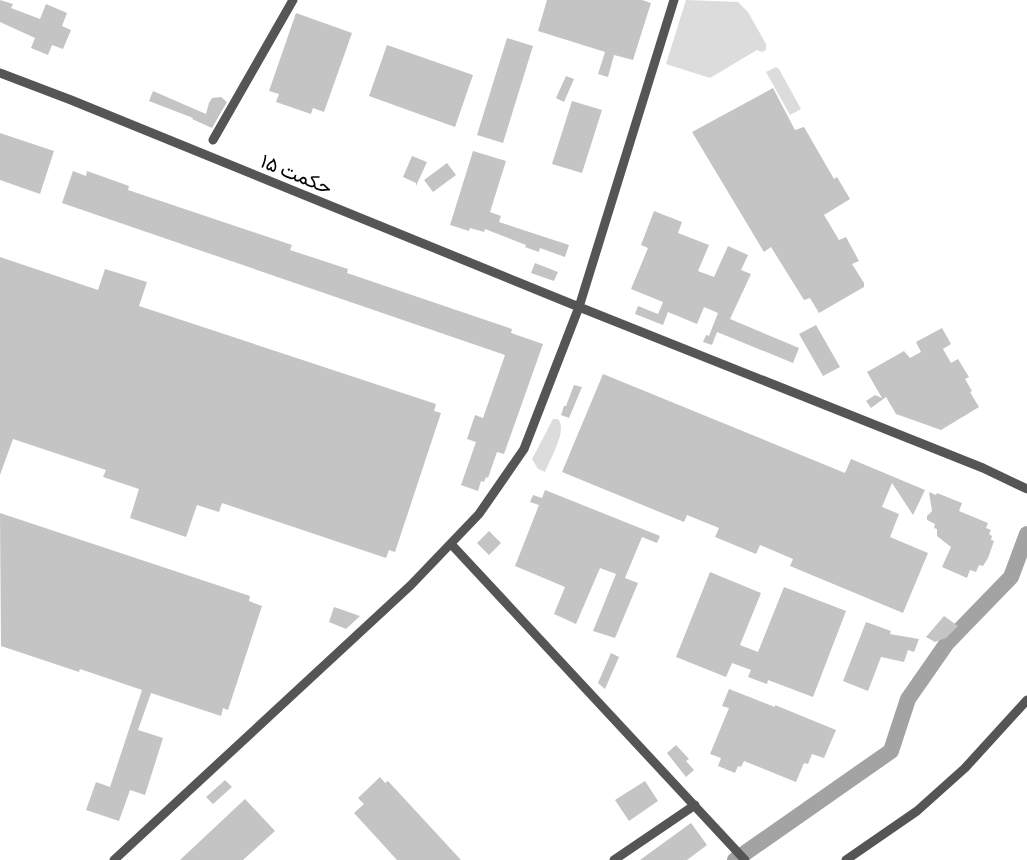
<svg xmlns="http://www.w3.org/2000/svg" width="1027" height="860" font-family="Barlow,Vazirmatn,sans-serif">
  <rect width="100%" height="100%" fill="#fff"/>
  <path fill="#dcdcdc" d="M686 0 738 2 748 12 766 44V50L762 52 757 50 710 78 666 64Z
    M776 67 779 69 801 109 790 115 766 72Z
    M553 419H558C568 430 550 459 545 472L538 469 532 459Z"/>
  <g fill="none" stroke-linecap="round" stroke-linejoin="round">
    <path stroke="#a3a3a3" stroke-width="16" d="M735 860 891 751 908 699 947 643 1011 577 1027 534"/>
  </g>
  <path fill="#c4c4c4" d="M0 0 13 4 11 8 40 19 46 4 67 13 62 26 71 30 63 49 52 45 48 55 31 48 35 38 0 22Z
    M547 0H642L651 3 633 60 614 55 608 77 598 74 605 52 538 31Z
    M296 13 352 33 324 112 313 108 311 114 276 102 279 94 269 91Z
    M507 38 533 46 503 143 477 135Z
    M387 45 473 75 455 127 369 96Z
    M566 76 574 79 564 102 556 98Z
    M773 88 795 130 804 127 834 179 837 177 850 199 824 215 839 240 846 237 859 261 852 264 864 283V287L819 313 810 298 804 300 771 247 764 252 692 132Z
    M153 91 206 114 209 103 212 98 221 97 227 102 212 128 192 119 193 118 149 101Z
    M572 101 602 110 582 173 552 164Z
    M0 133 54 151 40 194 0 180Z
    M473 151 506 161 490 212 501 216 499 222 569 245 565 257 540 248 539 252 525 247 526 245 485 229 484 232 470 228 469 231 450 225Z
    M412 156 427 162 416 186V183L403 177Z
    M447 163 456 175 433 192 424 180Z
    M73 171 86 176 87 171 129 186 128 190 292 245 290 250 348 269 347 273 512 329 511 333 543 344 504 454 497 452 488 478 486 477 484 482 481 481 478 491 461 485 476 442 467 439 475 415 483 418 505 355 62 203Z
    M654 211 682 222 678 233 709 245 698 271 714 277 728 246 748 255 741 270 751 274 730 319 799 348 793 363 717 332 712 345 703 342 706 335 709 336 718 313 704 307 697 324 668 312 663 325 635 314 638 306 658 314 663 302 631 289 648 248 641 245Z
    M0 257 98 290 105 269 147 282 139 306 436 404 434 411 441 413 395 552 389 550 386 558 222 503 219 512 197 505 186 537 130 518 139 489 103 477 106 470 13 439 0 475Z
    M535 263 558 272 554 281 531 273Z
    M816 325 840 367 823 376 799 334Z
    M942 328 951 344 943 349 951 363 958 359 969 377 965 379 972 391 970 392 979 407 941 430 896 414 886 397 871 408 866 401 875 395 882 398 867 372 904 351 910 358 921 352 916 342Z
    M603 374 845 473 851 459 925 490 913 515 892 483 882 507 899 514 890 537 928 553 903 613 790 566 793 559 760 545 756 554 715 537 719 528 687 515 684 522 562 472Z
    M574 385 582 387 569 418 561 415 564 406H566Z
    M545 490 660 536 657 543 642 537 625 578 638 583 615 638 593 631 616 574 600 568 576 624 554 614 565 587 515 566 539 505 530 502 533 495 542 498Z
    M929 492 936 495 937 493 962 503 959 511 988 523 986 528 991 530 989 534 992 536 991 540 994 541 988 558 983 566 979 565 976 572 970 570 967 578 942 567 951 547 937 536V529L934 528 935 524 927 520V516L932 511Z
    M0 513 250 596 249 601 262 606 228 710 223 708 221 716 151 693 138 730 163 738 145 795 130 790 119 821 86 810 96 782 110 787 142 690 80 669 79 672 1 646Z
    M489 531 501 543 489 555 477 543Z
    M710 572 761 593 740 645 758 652 784 587 846 611 813 697 768 680 767 684 748 677 751 670 732 663 726 677 676 657Z
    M334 607 360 616 346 629 329 622Z
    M944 616 958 626 946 638 935 642 926 637Z
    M866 622 891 631 890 634 919 639 914 652 908 650 904 662 881 657 868 691 843 681Z
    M611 653 619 657 605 689 598 683Z
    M729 689 775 707V705L836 730 824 758 812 754 808 764 804 763 796 782 744 761 741 767 738 766 735 773 718 766 721 758 710 754 729 708 722 706Z
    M676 745 689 759 686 761 694 770 686 777 667 753Z
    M380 777 385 783 388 781 461 860H397L354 813 364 804 358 798Z
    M225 780 232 787 213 804 206 797Z
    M645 781 658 801 629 821 615 800Z
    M245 799 275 831 243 860H180Z
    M691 823 707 845 687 860H640Z"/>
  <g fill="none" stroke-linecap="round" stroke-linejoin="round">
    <path stroke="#555" stroke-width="9" d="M0 73 71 100 579 307 983 468 1027 489
      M213 140 293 0
      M451 544 745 860
      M114 860 411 585 479 514 524 449 579 307 674 0
      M614 860 695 805
      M846 860 917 811 965 768 1027 700"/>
  </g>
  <g text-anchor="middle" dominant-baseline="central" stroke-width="6" stroke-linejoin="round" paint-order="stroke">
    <g font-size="20" fill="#000" stroke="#fff">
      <text transform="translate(297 173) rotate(22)">حکمت ۱۵</text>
    </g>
  </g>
</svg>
